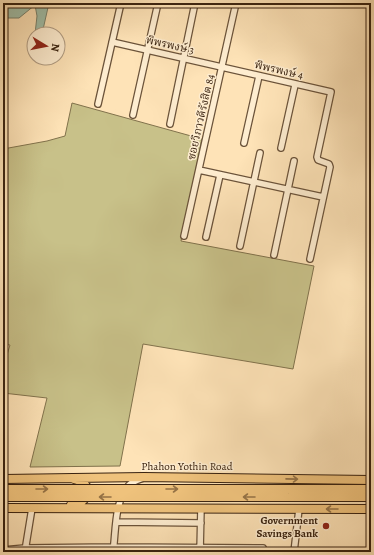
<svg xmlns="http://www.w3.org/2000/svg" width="374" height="555" font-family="Alegreya,'Noto Serif Thai',serif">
  <rect width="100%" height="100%" fill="#fee3b7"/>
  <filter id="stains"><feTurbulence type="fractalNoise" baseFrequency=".005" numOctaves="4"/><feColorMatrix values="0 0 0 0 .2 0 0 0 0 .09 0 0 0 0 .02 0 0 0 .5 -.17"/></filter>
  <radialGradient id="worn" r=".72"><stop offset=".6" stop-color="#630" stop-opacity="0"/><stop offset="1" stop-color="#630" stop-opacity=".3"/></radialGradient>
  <path fill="#c8c189" stroke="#81724c" d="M72 103 202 139 181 241 314 266 293 369 143 344 120 466 30 467 47 398 3 393V368L10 345 3 344V149L47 141 65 136Z"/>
  <path fill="#a1bfa9" stroke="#78816c" d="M3 3H49L42 34H35L37 16 35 5 19 18H3Z"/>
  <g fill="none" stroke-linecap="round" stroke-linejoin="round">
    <defs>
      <path id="street" d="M112 42 331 92 317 157 318 160 329 164 330 167 310 259
        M98 104 121 3
        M133 115 158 3
        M170 124 195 3
        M244 143 259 76
        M281 148 295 85
        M199 170 323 197
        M184 236 236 3
        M206 237 220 175
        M240 246 260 153
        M274 255 294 161
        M117 522 201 523
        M3 550 25 548 114 547 263 548
        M25 551 32 508
        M113 552C116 532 114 501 129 485 132 482 138 480 143 478
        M200 552 201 508
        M294 552 299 509"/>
      <path id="primary" d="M3 479 144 477 371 480
        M289 489H371
        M288 497H371
        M71 505C90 503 95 484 74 479
        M3 508 371 509"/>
    </defs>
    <use href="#street" stroke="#6b533a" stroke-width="8"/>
    <use href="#primary" stroke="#3a2310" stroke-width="10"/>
    <use href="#street" stroke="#feedd0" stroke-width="5.5"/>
    <use href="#primary" stroke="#efc27c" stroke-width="8"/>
    <defs>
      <path id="primary-bridge" d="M3 489H289
        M3 497H288"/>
    </defs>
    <use href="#primary-bridge" stroke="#3a2310" stroke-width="10" stroke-linecap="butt"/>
    <use href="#primary-bridge" stroke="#efc27c" stroke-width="8"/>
  </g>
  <defs><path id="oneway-shaft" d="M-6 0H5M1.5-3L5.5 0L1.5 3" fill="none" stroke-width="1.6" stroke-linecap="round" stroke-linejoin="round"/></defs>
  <g stroke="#947246">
    <use href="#oneway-shaft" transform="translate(292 479) rotate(1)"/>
    <use href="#oneway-shaft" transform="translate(42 489)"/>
    <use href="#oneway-shaft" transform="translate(172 489)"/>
    <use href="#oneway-shaft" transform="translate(105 497) rotate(180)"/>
    <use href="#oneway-shaft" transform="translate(249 497) rotate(180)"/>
    <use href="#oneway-shaft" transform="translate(332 509) rotate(180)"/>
  </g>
  <circle fill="#8f2418" stroke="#feedd0" stroke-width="1.5" cx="326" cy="526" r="4"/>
  <g text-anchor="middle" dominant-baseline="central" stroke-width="3" stroke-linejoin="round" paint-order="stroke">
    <g font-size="11" fill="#3a2310" stroke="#feedd0">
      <text transform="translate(170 45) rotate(13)">พิพรพงษ์ 3</text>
      <text transform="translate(279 70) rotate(13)">พิพรพงษ์ 4</text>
      <text transform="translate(201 117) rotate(-77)">ซอยวิภาวดีรังสิต 84</text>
      <text x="187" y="466">Phahon Yothin Road</text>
    </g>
    <g font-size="11" font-weight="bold" fill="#3a2310" stroke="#feedd0" text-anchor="end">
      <text x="318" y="520">Government<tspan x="318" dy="13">Savings Bank</tspan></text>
    </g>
  </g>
  <rect width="374" height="555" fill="none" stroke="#fee3b7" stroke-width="16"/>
  <rect x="4" y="4" width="366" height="547" fill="none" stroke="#3a2310" stroke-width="2"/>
  <rect x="8" y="8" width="358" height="539" fill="none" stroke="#3a2310"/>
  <g transform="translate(46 46) rotate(100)"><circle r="19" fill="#feedd0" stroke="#b09c83"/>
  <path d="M0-3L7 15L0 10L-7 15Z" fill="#8f2418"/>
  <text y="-6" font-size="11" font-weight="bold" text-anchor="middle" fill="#3a2310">N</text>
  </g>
  <rect width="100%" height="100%" filter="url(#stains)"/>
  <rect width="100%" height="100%" fill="url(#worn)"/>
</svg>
